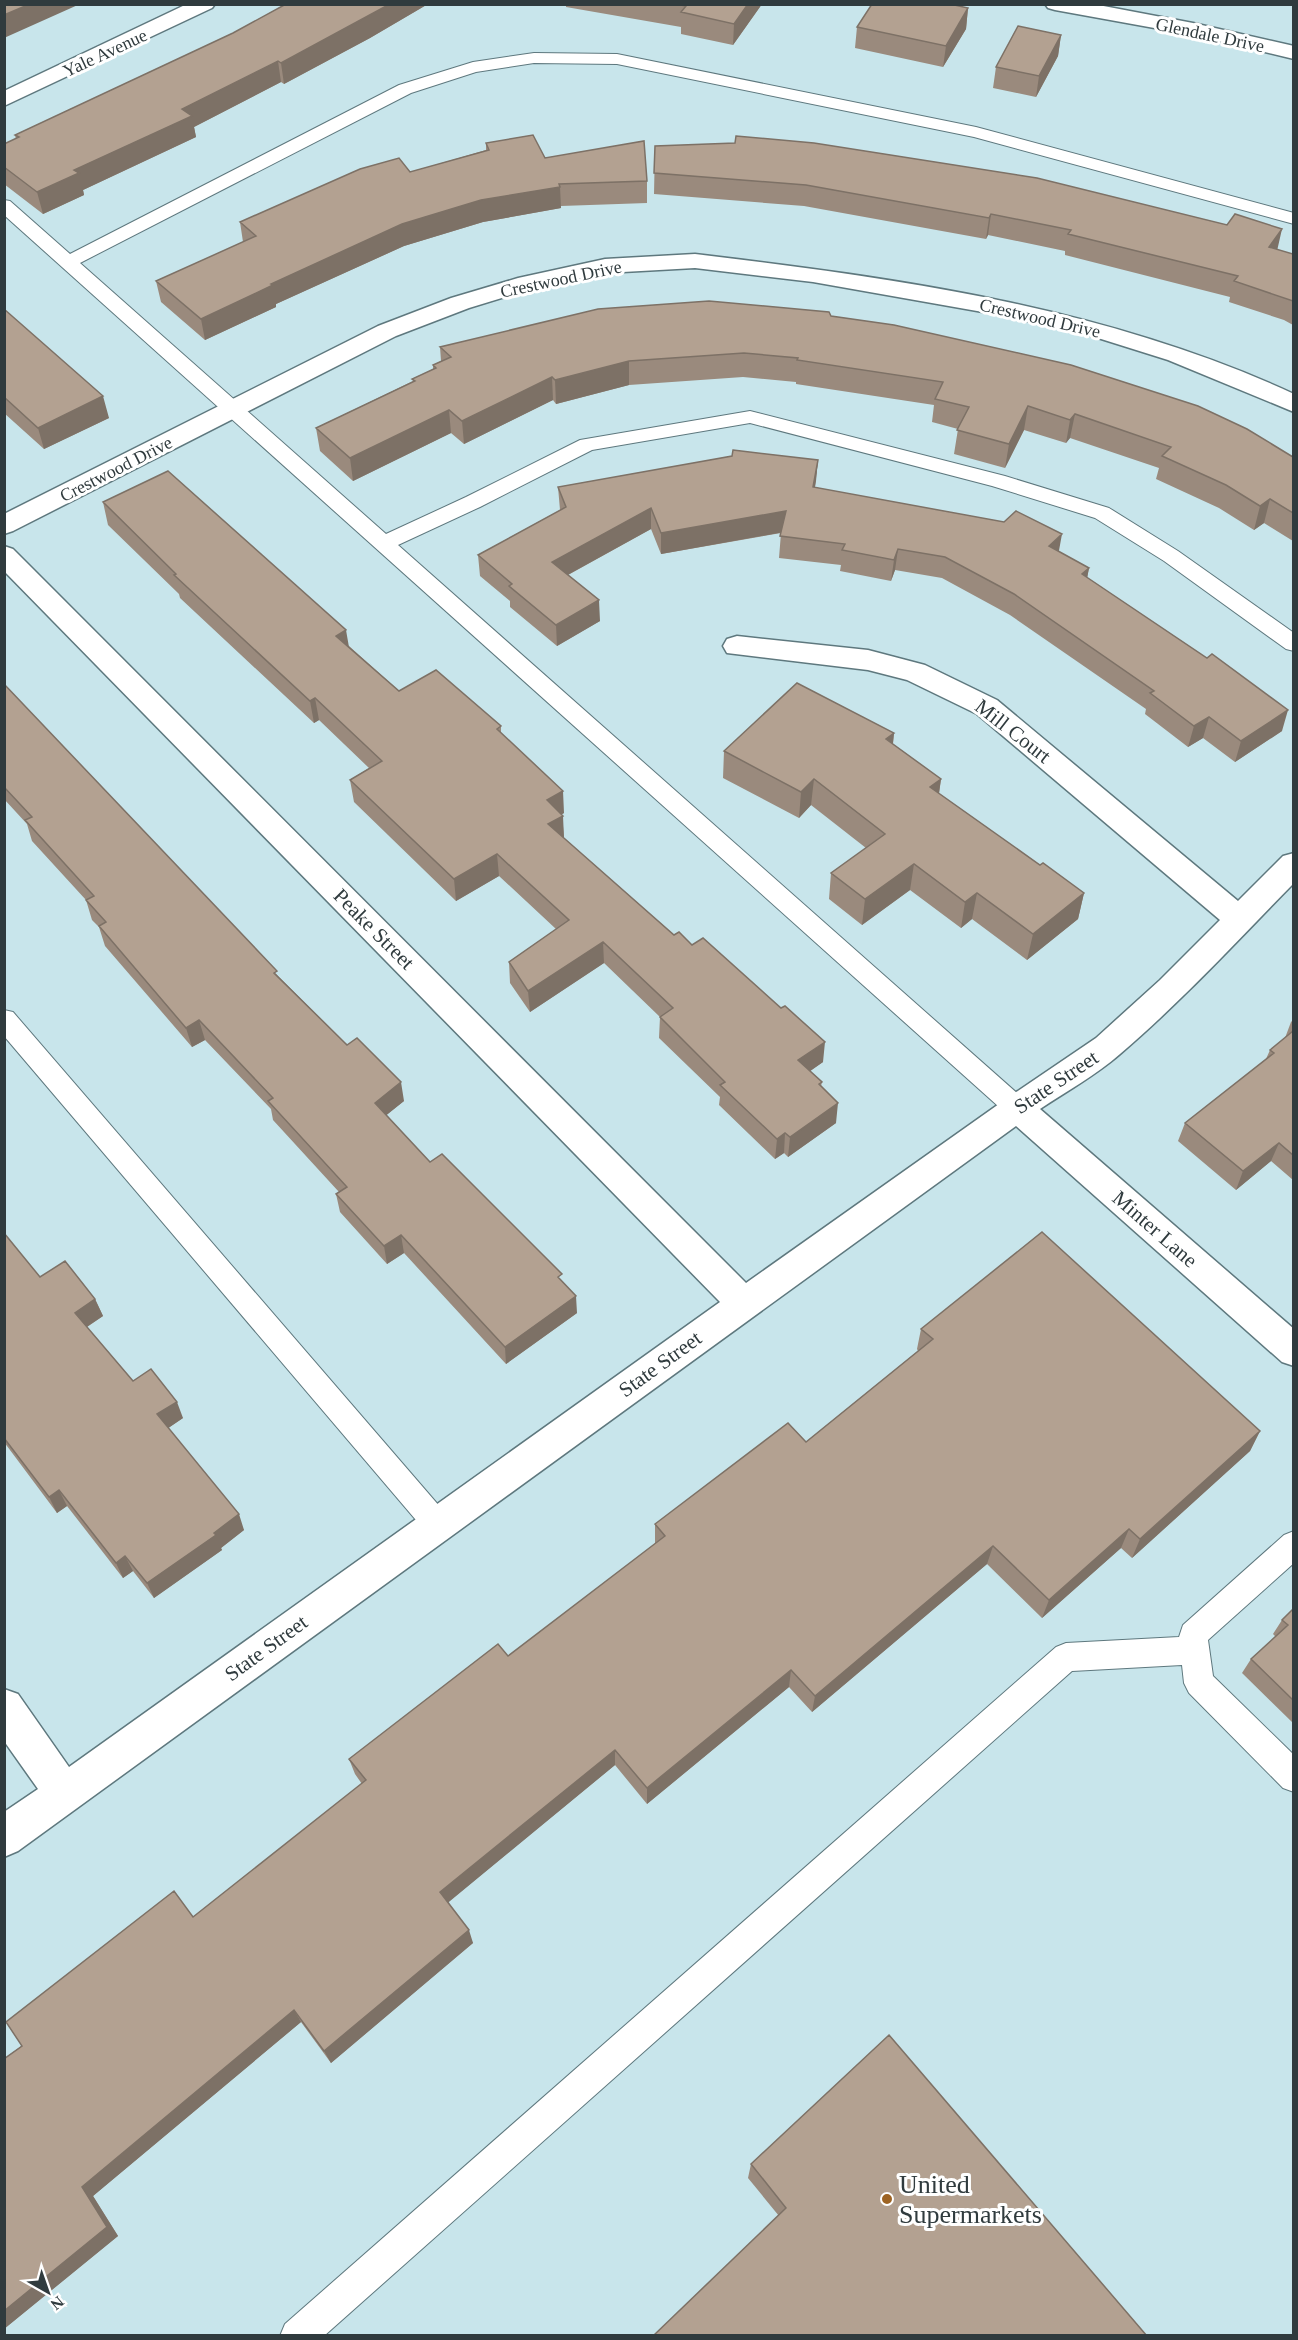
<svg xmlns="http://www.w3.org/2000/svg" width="1298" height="2340" font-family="'Times New Roman',serif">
  <rect width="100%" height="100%" fill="#c8e5eb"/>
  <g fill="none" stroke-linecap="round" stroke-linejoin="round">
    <defs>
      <path id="lane" d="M534 53 617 54 976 127 1294 213V224L974 137 617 64 534 63 476 72 411 93 80 263 386 534 466 497 580 440 750 411 1005 476 1109 508 1178 551 1294 633V651L1286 649 1164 561 1095 518 992 486 750 423 592 450 480 507 398 545 1026 1101 1030 1108 1026 1115 1017 1118 1008 1115 4 215V200L10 201 70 254 399 85 473 62Z
        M4 1010 13 1012 447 1515 451 1524 447 1533 437 1537 427 1533 4 1036Z
        M1294 1531V1563L1208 1640 1213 1676 1294 1755V1792L1283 1788 1189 1693 1184 1683 1182 1665 1072 1671 324 2336H280L285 2324 1056 1647 1066 1643 1179 1637 1183 1625 1284 1535Z"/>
      <path id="street" d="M187 4H215L212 8 4 106V91Z
        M1045 4H1093L1193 23 1294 46V59L1193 35 1055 10 1048 8Z
        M695 254C898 278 1106 307 1294 394V412L1168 360 1082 333 994 314 813 282 695 268 605 273 531 289 469 308 396 336 13 531 4 534V514L378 326 451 298 518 278 605 259Z
        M4 546 13 549 746 1283 1006 1099 1096 1038 1160 980 1220 920 977 714 907 680 868 670 727 653 723 646 727 639 737 636 868 650 925 665 997 700 1238 901 1283 856 1294 853V883C1237 941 1182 1001 1120 1054 1096 1075 1067 1091 1040 1109L1294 1329V1366L1282 1362 1016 1126 18 1851 4 1857V1812L38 1789 4 1741V1689L18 1694 69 1767 720 1302 4 571Z"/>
    </defs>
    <use href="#lane" stroke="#5e787e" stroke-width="2"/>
    <use href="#street" stroke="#5e787e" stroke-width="3"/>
    <use href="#lane" fill="#fff" fill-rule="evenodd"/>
    <use href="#street" fill="#fff" fill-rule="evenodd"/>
  </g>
  <path fill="#9a8a7d" d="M286 4H428L370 38 284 84 281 82 194 127 196 137 83 190 84 195 43 214 4 184V144L16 139 15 135 233 33Z
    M566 4H762L733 45 681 34V27L566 7Z
    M968 8 966 29 943 67 855 48 857 27Z
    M1061 35 1058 56 1036 97 993 88 996 67Z
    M486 143 647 181V203L561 206V208L483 222 404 246 276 304V307L205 340 161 302 156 281 243 242 240 222 486 150Z
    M655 146 1277 250 1293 254V325L1284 320 1229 302 1230 297 1065 255V251L988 235 986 239 804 206 654 194Z
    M4 309 109 418 44 449 4 413Z
    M831 316 1293 457V541L1264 523 1254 530 1219 508 1156 479 1159 468 1070 438 1066 443 1024 430 1005 468 954 454 958 429 932 422 934 405 796 384V382L743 377 629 385 556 404 553 400 464 444 451 433 353 481 320 451 316 428 413 381 412 379 433 369V365L441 361 440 347Z
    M818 460 815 487 1058 551 1089 568 1087 578 1282 731 1235 762 1203 738 1188 747 1145 714 1146 709 1010 615 942 578 895 570 891 581 840 571 841 565 779 558 781 533 661 554 651 529 568 575 600 621 557 646 510 607V601L480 576 478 555 560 510 558 487Z
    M103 502 349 646 399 691 501 726V733L564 813 562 814 564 838 674 935 692 945 823 1062 810 1071 822 1082 821 1086 836 1123 788 1157 784 1153 775 1159 719 1105 720 1097 659 1038 660 1017 604 963 530 1012 510 983 509 962 556 929 499 876 456 901 354 802 350 780 369 768 319 720 314 723 180 598 179 594 108 525Z
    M4 684 279 977 404 1101 386 1115 430 1162 562 1282 577 1313 506 1364 404 1253 387 1264 340 1212 336 1194 339 1192 273 1120 271 1109 205 1040 192 1047 105 946 99 927 92 920 86 900 32 841 27 824 4 799Z
    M894 733 893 744 941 779 939 794 1040 865 1084 893 1078 919 1027 960 972 919 961 928 910 890 862 925 829 899 831 873 866 848 811 805 799 818 723 778 724 751Z
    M1293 1020V1180L1271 1161 1236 1190 1178 1141 1185 1123 1266 1059 1270 1050 1285 1038 1291 1022Z
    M4 1233 40 1277 95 1299 103 1316 87 1327 133 1381 183 1418 168 1428 244 1530 221 1548 222 1550 154 1598 133 1571 123 1578 67 1506 57 1513 4 1442Z
    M921 1329 1260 1431 1250 1451 1132 1558 1121 1548 1042 1618 987 1564 812 1712 789 1687 647 1804 615 1765 448 1902 473 1943 331 2063 301 2022 93 2196 118 2236 4 2329V2059L193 1917 362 1784 355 1774 349 1759 508 1656 655 1544V1524L806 1442 918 1351 917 1349Z
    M1293 1609V1723L1242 1673 1251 1659 1276 1637 1273 1634 1282 1620Z
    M751 2164 1147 2336 779 2216 748 2178Z"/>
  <path fill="#7d7166" d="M30 4H80L4 38V15Z
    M390 4H428L370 38 284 84 281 63Z
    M748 4H762L733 45 734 24Z
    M968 8 966 29 943 67 946 46Z
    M1061 35 1058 56 1036 97 1039 76Z
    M278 61 281 82 194 127 196 137 83 190 84 195 43 214 37 192 74 170 182 109Z
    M560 187 561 208 483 222 404 246 276 304V307L205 340 201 319 271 284 402 224 481 200Z
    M991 214 988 235 986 239 989 218Z
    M1282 229 1277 251 1269 247Z
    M629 361V385L556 404 555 380Z
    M552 377 553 400 464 444 462 421Z
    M103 396 109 418 44 449 38 428Z
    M1028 406 1024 430 1005 468 1009 444Z
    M449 410 451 433 353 481 350 458Z
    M1075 414 1070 438 1066 443 1070 420Z
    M818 460 816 481 811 508 813 487Z
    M1270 499 1264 523 1254 530 1260 506Z
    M651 508V529L553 583 552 562Z
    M786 511 784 532 661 554V533Z
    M1062 534 1058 556 1049 546Z
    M898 549 895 570 891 581 894 560Z
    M1089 568 1085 589 1082 574Z
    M599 600 600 621 557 646 556 625Z
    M346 630 350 653 336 636Z
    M315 698 319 720 314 723 310 701Z
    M1288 710 1282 731 1235 762 1241 741Z
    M1209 717 1203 738 1188 747 1194 726Z
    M894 733 891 760 886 739Z
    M814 779 811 805 799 818 801 792Z
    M941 779 937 806 930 787Z
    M563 791 564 813 548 822 547 800Z
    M563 816 564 838 548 824Z
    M497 854 499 876 456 901 454 879Z
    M914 864 910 890 862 925 865 899Z
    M977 893 972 919 961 928 965 902Z
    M1084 893 1078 919 1027 960 1033 934Z
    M603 942 604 963 530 1012 528 991Z
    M199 1020 205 1040 192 1047 186 1028Z
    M825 1042 823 1062 796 1081 798 1060Z
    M401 1082 404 1101 378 1122 375 1103Z
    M838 1103 836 1123 788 1157 790 1137Z
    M785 1133 784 1153 775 1159 777 1139Z
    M1279 1143 1271 1161 1236 1190 1243 1171Z
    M401 1235 404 1253 387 1264 384 1246Z
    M576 1296 577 1313 506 1364 505 1347Z
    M95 1299 103 1316 82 1330 75 1313Z
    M177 1402 183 1418 164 1431 157 1414Z
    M1260 1431 1250 1451 1132 1558 1140 1539Z
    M59 1490 67 1506 57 1513 49 1497Z
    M239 1514 244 1530 221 1548 222 1550 154 1598 147 1583Z
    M1129 1529 1121 1548 1042 1618 1049 1600Z
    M993 1546 987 1564 812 1712 815 1696Z
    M125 1556 133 1571 123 1578 116 1563Z
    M791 1670 789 1687 647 1804V1788Z
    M615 1750V1765L444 1906 440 1892Z
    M469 1930 473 1943 331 2063 324 2051Z
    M294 2010 301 2022 93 2196 118 2236 4 2329V2311L82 2187Z"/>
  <path fill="#b3a191" stroke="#7d7166" stroke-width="1.5" d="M4 4H30L4 15Z
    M286 4H390L281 63 278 61 182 109 192 116 74 170 79 173 37 192 4 167V144L19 137 15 135 233 33Z
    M675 4H748L734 24 681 12 686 6Z
    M872 4H950L968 8 946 46 857 27Z
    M1018 26 1061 35 1039 76 996 67Z
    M533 135 545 158 644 141 647 181 559 184 560 187 481 200 402 224 271 284 273 285 201 319 156 281 256 236 240 222 360 169 399 158 410 172 489 150 486 143Z
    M736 136 814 143 1037 178 1227 225 1235 214 1282 229 1269 247 1293 254V301L1234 281 1238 276 1068 234 1071 230 991 214 989 218 806 185 654 173 655 146 735 143Z
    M709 301 829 312 831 316 894 325 1071 365 1198 406 1247 429 1293 457V513L1270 499 1260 506 1226 485 1162 456 1171 447 1075 414 1070 420 1028 406 1009 444 957 430 969 407 935 399 943 382 797 360 798 358 744 353 629 361 555 380 552 377 462 421 449 410 350 458 316 428 415 381 412 379 436 368 433 365 451 357 440 347 598 309Z
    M4 309 103 396 38 428 4 397Z
    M733 450 818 460 813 487 1004 522 1016 511 1062 534 1049 546 1089 568 1082 574 1207 658 1212 654 1288 710 1241 741 1209 717 1194 726 1150 693 1154 691 1014 594 945 557 898 549 894 560 842 550 845 544 780 536 786 511 661 533 651 508 552 562 599 600 556 625 509 586 512 584 478 555 566 507 558 487 732 456Z
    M168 471 346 630 336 636 399 691 436 670 501 726 497 729 563 791 547 800 563 816 548 824 674 935 679 932 692 945 703 938 781 1008 785 1006 825 1042 798 1060 822 1082 819 1084 838 1103 790 1137 785 1133 777 1139 720 1085 725 1082 660 1017 673 1008 603 942 528 991 509 962 569 920 497 854 454 879 350 780 382 761 315 698 310 701 174 575 176 574 103 502Z
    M797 683 894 733 886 739 941 779 930 787 1040 865 1043 863 1084 893 1033 934 977 893 965 902 914 864 865 899 831 873 885 834 814 779 801 792 724 751Z
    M4 684 277 971 274 973 347 1045 357 1038 401 1082 375 1103 430 1162 442 1154 562 1274 558 1277 576 1296 505 1347 401 1235 384 1246 336 1194 347 1187 268 1101 273 1098 199 1020 186 1028 99 926 106 922 86 900 94 896 25 820 32 817 4 787Z
    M1293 1031V1155L1279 1143 1243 1171 1185 1123 1274 1053 1270 1050Z
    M1042 1232 1260 1431 1140 1539 1129 1529 1049 1600 993 1546 815 1696 791 1670 647 1788 615 1750 440 1892 469 1930 324 2051 294 2010 82 2187 107 2227 4 2311V2059L22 2046 6 2022 174 1891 193 1917 366 1780 349 1759 498 1644 508 1656 665 1536 655 1524 788 1423 806 1442 933 1339 921 1329Z
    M4 1233 40 1277 65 1261 95 1299 75 1313 133 1381 151 1369 177 1402 157 1414 239 1514 214 1533 216 1535 147 1583 125 1556 116 1563 59 1490 49 1497 4 1438Z
    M1293 1609V1700L1251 1659 1288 1625 1282 1620Z
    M889 2035 1147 2336H653L786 2208 751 2164Z"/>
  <circle fill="#9d6323" stroke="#fff" stroke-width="2" cx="887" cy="2199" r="6"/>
  <g text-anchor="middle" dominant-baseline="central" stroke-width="6" stroke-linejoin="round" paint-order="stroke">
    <g font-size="18" fill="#303b3e" stroke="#fff">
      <text transform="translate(1210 35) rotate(12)">Glendale Drive</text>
      <text transform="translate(105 53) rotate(-25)">Yale Avenue</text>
      <text transform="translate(561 279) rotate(-12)">Crestwood Drive</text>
      <text transform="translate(1040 318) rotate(13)">Crestwood Drive</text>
      <text transform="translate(116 469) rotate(-27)">Crestwood Drive</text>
    </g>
    <g font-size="21" fill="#303b3e" stroke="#fff">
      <text transform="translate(1013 731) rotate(38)">Mill Court</text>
      <text transform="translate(374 929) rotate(45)">Peake Street</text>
      <text transform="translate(1056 1082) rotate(-34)">State Street</text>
      <text transform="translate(1155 1229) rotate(41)">Minter Lane</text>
      <text transform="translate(660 1364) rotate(-36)">State Street</text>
      <text transform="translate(266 1648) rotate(-36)">State Street</text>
    </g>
    <g font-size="26" fill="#303b3e" stroke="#fff" text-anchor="start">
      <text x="899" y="2184">United<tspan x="899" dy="30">Supermarkets</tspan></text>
    </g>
  </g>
  <rect width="1298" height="2340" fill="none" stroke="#303b3e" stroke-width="12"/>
  <g transform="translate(48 2292) rotate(140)" stroke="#ffffff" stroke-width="4.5" paint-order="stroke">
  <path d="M0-4.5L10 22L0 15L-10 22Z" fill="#303b3e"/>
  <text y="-9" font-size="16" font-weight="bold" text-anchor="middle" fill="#303b3e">N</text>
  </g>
</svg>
